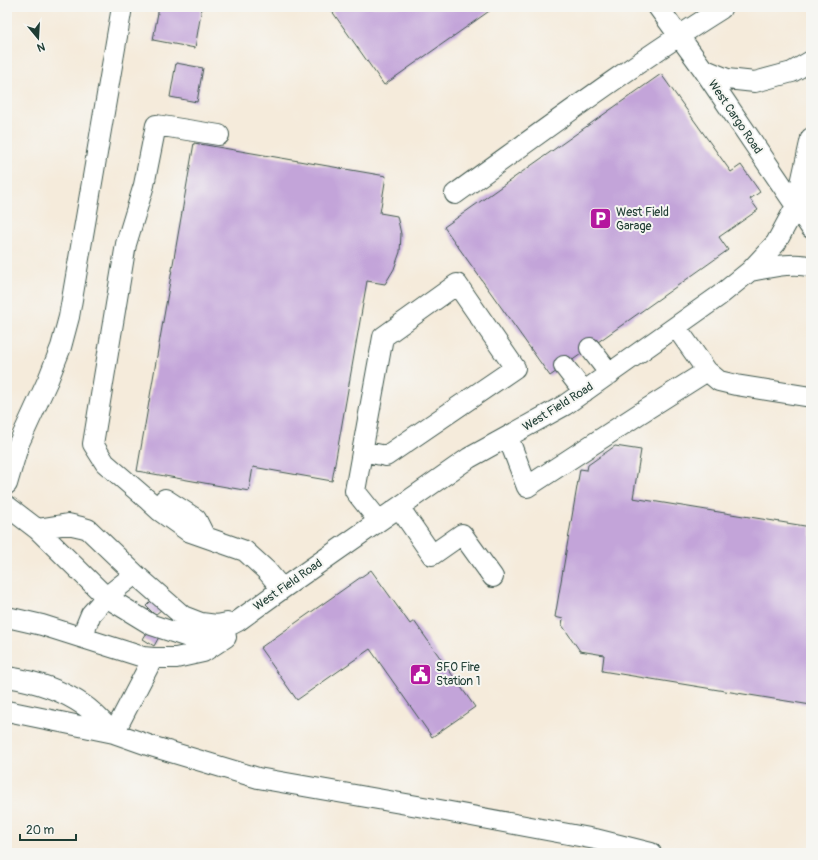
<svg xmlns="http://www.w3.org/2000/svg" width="818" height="860" font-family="Pangolin,sans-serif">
  <rect width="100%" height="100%" fill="#f6f6f2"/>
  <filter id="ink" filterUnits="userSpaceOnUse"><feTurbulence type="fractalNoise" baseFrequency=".025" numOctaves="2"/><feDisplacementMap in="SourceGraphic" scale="8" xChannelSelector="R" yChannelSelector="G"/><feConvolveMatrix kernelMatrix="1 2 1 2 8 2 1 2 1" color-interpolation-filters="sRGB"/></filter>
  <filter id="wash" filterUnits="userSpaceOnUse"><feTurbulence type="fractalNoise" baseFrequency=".012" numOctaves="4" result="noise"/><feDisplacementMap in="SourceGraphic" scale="16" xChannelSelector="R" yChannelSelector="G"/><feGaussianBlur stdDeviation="0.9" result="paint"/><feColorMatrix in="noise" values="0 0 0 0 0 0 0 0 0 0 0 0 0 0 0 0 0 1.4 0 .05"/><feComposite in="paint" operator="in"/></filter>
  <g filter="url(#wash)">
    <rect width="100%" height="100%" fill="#f5ebdb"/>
    <g id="blocks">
      <path fill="#c3a4d9" d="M159 7H202L195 48 153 40Z
        M329 7H495L384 85Z
        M176 63 203 68 197 102 170 97Z
        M661 74 731 172 741 165 760 192 750 199 758 210 719 237 728 250 550 376 444 227Z
        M194 143 386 176 380 213 397 216 401 234 400 252 394 269 385 284 367 281 332 481 253 467 249 491 137 471Z
        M615 446 641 450 633 498 811 527V705L602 671 604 655 580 651 562 625 563 619 555 617 580 469 587 470 588 465Z
        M371 570 410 624 414 621 475 707 432 737 370 649 297 700 260 648Z
        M153 599 162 609 155 615 146 606Z
        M148 631 159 637 154 646 143 639Z"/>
    </g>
  </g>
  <g filter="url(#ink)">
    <use href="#blocks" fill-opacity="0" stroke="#3f574d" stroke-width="1"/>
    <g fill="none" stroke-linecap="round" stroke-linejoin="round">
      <defs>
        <path id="minor" d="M658 7 703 69 811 228
          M703 69 727 79 755 82 792 72 811 61
          M219 135 156 125 144 185 126 244 93 444 105 463 149 501 160 511 188 531 245 551 267 571 282 589
          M455 194C543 131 630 66 721 9L720 7
          M750 271C767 268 795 261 811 267
          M590 348 610 374
          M564 366 584 392
          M707 371 719 381 736 385 811 397
          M508 437 527 487 639 414 707 371 676 327
          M362 451 386 456 515 368 457 284 383 337 355 491 379 521
          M7 484 19 443 48 380 61 347 69 317 122 7
          M165 499 196 519 205 537
          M7 506 37 529 106 597 152 625 188 637H201L211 635 238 621 282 589 469 458 565 405 719 296 750 271 776 243 796 206 811 138
          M399 507 432 555 462 534 493 577
          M37 529 68 524 81 527 88 529 135 574 183 616 201 623 217 625 227 623
          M7 617 42 625 143 657 153 658H176L203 652 226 637
          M85 638 86 626 91 614 106 597 135 574
          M7 677C34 681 62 690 85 706 94 712 105 725 114 733
          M7 711 114 733 151 746 258 778 429 808 595 839 651 853
          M114 733 153 658"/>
      </defs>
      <use href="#minor" stroke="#3f574d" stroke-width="22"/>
      <use href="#minor" stroke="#fff" stroke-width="20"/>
    </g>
  </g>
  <defs>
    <symbol id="parking-square" viewBox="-11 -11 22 22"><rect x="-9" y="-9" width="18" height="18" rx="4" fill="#b5179e" stroke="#f6f6f2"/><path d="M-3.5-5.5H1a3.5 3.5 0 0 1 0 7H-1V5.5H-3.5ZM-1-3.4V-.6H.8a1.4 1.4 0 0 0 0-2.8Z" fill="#fff"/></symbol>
    <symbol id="civic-square" viewBox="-11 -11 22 22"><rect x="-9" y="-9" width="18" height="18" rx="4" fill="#b5179e" stroke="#f6f6f2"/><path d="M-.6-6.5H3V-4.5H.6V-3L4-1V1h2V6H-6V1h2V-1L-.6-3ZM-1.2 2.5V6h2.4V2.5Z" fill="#fff"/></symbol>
  </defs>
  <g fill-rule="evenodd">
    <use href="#parking-square" x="588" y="206" width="25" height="25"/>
    <use href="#civic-square" x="408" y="662" width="25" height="25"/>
  </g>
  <g text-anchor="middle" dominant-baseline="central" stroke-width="4" stroke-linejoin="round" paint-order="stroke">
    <g font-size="12" fill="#1f3d34" stroke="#f6f6f2">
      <text transform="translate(735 117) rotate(56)">West Cargo Road</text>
      <text transform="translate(558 407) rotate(-32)">West Field Road</text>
      <text transform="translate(288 585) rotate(-35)">West Field Road</text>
    </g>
    <g font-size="12" fill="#1f3d34" stroke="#f6f6f2" text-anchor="start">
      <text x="616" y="212">West Field<tspan x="616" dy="14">Garage</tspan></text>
      <text x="436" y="667">SFO Fire<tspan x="436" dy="14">Station 1</tspan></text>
    </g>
  </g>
  <rect width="818" height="860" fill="none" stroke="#f6f6f2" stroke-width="24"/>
  <g transform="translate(38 38) rotate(162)" stroke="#f6f6f2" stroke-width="3" paint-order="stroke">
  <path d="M0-3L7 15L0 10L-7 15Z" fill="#1f3d34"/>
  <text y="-6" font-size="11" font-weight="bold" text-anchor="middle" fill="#1f3d34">N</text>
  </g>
  <path d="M20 834v6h56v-6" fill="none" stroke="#1f3d34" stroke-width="2"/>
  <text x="26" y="834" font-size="12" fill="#1f3d34" stroke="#f6f6f2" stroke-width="3" paint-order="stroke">20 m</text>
</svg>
